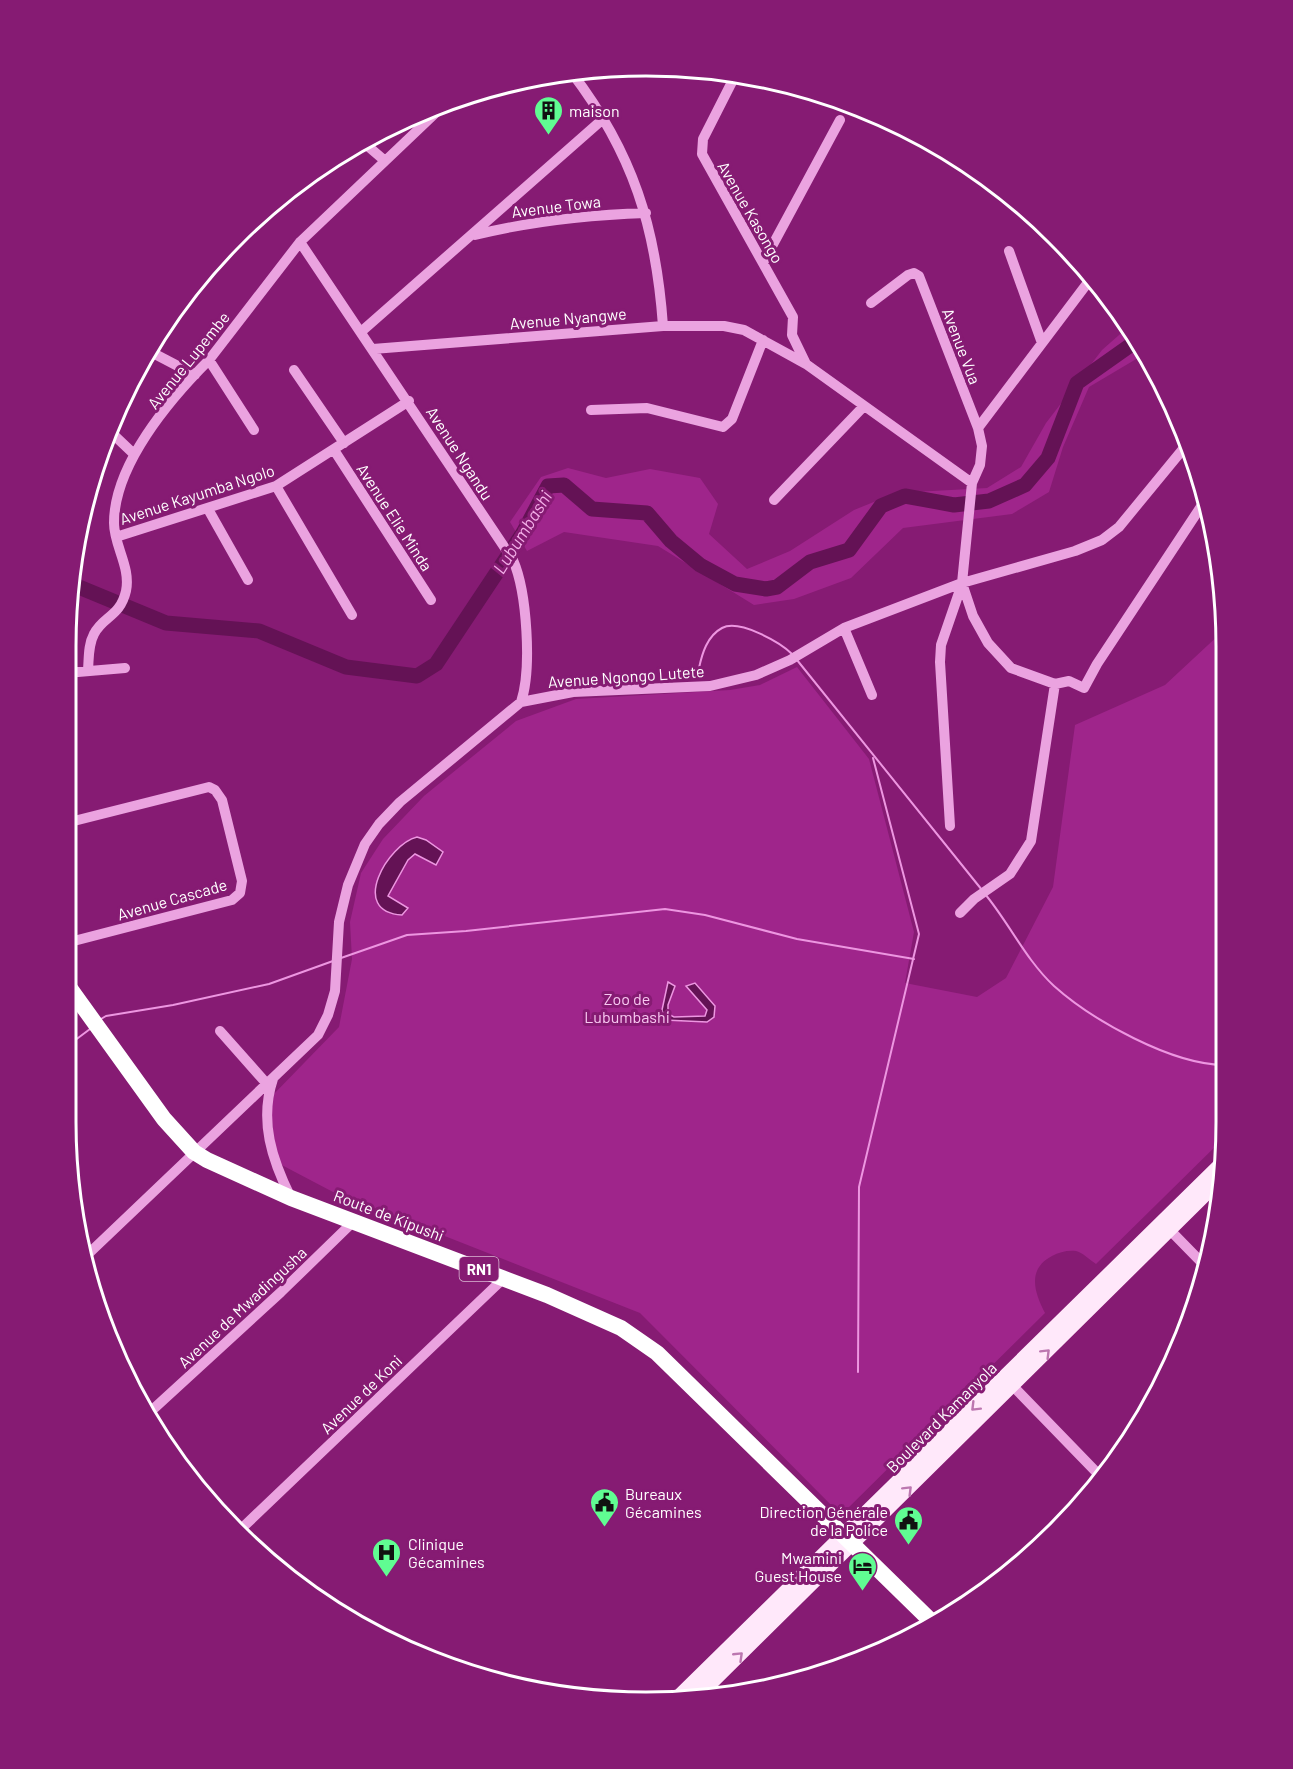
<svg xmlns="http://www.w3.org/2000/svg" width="1293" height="1769" font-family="Barlow,sans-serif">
  <rect width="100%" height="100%" fill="#861b73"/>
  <path fill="#9f258b" d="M1127 328 1143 355 1089 387 1063 447 1049 492 1012 514 903 528 851 578 794 599 754 605 658 546 564 532 527 551 510 522 541 477 568 468 606 478 650 469 700 478 718 504 709 534 747 569 790 551 854 510 896 493 987 488 1021 467 1046 423 1102 350Z
    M1222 632 1226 1136 1096 1264C1090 1260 1082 1252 1076 1251 1068 1250 1059 1252 1052 1256 1027 1269 1034 1292 1045 1313L841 1515 640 1313 333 1192 276 1162 270 1098 339 1027 352 959 350 922 361 873 383 839 424 796 516 721 576 699 730 690 760 685 797 667 869 759 914 932 905 983 977 997 1006 978 1053 887 1075 725 1165 685Z"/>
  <path fill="#641255" stroke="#ed96e1" stroke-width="1.5" d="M417 837 426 840 443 852 436 865 415 854 408 860 388 896 408 908 402 915C348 912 388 844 417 837Z
    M668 982 675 986 668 1005V1014L674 1017 705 1016 707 1010 686 986 695 983 715 1006 714 1017 707 1022 665 1020 662 1010Z"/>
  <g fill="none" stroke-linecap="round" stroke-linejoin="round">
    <path stroke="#ed96e1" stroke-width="2" d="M797 660 982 890
      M699 668C702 654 707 636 722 628 739 619 780 642 792 654
      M985 894C1009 923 1026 960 1054 986 1092 1020 1172 1065 1225 1065
      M341 958 407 935 466 931 665 909 705 915 797 939 914 959
      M101 1019 106 1016 173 1005 269 984 333 961
      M66 1047 90 1029
      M858 1372 859 1187 919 934 873 758"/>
    <path stroke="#641255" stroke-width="15" d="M74 585 166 623 259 631 346 667 417 676 436 664 523 533 548 486 564 485 592 509 647 513 671 541 700 565 735 584 766 589 777 587 810 562 849 550 881 506 905 496 954 505 989 501 1025 485 1048 458 1077 383 1135 342"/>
    <path stroke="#eba3e0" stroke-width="10" d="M572 73C633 153 656 227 663 326
      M736 74 703 139 702 154 793 317 792 335 806 364
      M363 142 384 160
      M475 235C532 221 587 215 646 213
      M300 242 513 560C527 592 532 669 521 702
      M1009 251 1042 343
      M763 263 840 120
      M871 303 908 275 914 273 919 276 978 428 982 446 980 465 972 483 962 583 973 616 988 643 1011 668 1055 684 1069 681 1084 688 1097 664 1204 502
      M362 331 603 119
      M373 349 663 326H724L744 330 806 364 972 483
      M151 352 195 375
      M209 360 254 430
      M294 370 344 443
      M591 410 647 408 723 427 732 419 763 340
      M978 428 1089 281
      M114 435 134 454
      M334 450 431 600
      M276 486 352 615
      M774 500 864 406
      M208 509 248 580
      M116 537 276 486 409 401
      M844 628 872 695
      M88 670C89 658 88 645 94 634 103 616 120 617 126 591 131 567 114 546 114 523 114 465 169 400 209 360L300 242 444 105
      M66 673 125 668
      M950 826 940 662 941 645 962 584
      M960 913 974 899 1010 874 1031 841 1055 684
      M66 943 232 900 240 893 242 881 222 800 215 790 209 787 66 823
      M220 1031 267 1084
      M273 1079C259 1121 272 1160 291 1198
      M1165 1225 1208 1269
      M84 1258 318 1035 328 1015 335 991 339 922 348 885 365 844 379 824 400 802 521 702 573 692 710 686 756 675 790 660 844 628 962 583 1075 551 1102 540 1119 527 1188 443
      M1008 1381 1102 1478
      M149 1413 281 1292 354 1221
      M239 1531 504 1278
      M254 1548 269 1563"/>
    <path stroke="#ffe8fa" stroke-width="14" d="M678 1697 1226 1159
      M697 1697 1223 1177"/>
    <path stroke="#fff" stroke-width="16" d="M66 983 164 1119 194 1152 207 1160 291 1198 547 1295 621 1328 657 1353 932 1622"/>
  </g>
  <defs><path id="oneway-chevron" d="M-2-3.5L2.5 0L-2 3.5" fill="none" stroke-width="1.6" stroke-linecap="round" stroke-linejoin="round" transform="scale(1.5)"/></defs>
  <g stroke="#bc77b0">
    <use href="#oneway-chevron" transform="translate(1046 1353) rotate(-45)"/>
    <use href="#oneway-chevron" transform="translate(975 1407) rotate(135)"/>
    <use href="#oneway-chevron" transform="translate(908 1490) rotate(-45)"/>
    <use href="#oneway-chevron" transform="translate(739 1656) rotate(-44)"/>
  </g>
  <defs>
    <symbol id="building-pin" viewBox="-11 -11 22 30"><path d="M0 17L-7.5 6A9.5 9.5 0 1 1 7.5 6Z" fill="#60fc92" stroke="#861b73"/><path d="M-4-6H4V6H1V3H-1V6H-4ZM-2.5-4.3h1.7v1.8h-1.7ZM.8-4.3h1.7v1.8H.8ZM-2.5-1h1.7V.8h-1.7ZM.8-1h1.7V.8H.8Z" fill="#111"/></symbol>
    <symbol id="civic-pin" viewBox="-11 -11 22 30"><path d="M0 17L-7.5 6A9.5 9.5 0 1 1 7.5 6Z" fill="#60fc92" stroke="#861b73"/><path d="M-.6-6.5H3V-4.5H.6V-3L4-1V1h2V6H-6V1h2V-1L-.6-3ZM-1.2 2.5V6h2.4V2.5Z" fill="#111"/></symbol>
    <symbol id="hospital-pin" viewBox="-11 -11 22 30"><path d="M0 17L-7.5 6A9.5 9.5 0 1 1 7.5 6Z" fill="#60fc92" stroke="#861b73"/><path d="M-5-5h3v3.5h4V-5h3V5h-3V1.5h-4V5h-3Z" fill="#111"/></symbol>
    <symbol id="hotel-pin" viewBox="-11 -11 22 30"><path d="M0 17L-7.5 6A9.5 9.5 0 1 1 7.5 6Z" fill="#60fc92" stroke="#861b73"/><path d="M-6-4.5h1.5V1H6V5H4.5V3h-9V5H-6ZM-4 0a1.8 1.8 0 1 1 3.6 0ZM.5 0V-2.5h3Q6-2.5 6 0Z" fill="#111"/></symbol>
  </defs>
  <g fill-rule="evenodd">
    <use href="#building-pin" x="532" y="94" width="33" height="45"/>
    <use href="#civic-pin" x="588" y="1486" width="33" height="45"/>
    <use href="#civic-pin" x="892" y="1504" width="33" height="45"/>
    <use href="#hospital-pin" x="370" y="1536" width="33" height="45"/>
    <use href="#hotel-pin" x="846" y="1550" width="33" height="45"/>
  </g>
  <g text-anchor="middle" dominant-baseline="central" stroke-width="6" stroke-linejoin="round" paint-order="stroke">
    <rect fill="#861b73" stroke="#dbbbd5" stroke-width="1.5" x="459.5" y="1257" width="39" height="24" rx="4.5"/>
    <g font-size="15" font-weight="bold" fill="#fff">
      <text x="479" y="1269">RN1</text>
    </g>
    <g font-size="16" fill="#fff" stroke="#861b73" text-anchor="start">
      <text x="569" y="110">maison</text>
      <text x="625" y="1493">Bureaux<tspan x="625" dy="18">Gécamines</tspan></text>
      <text x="888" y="1511" text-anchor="end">Direction Générale<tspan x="888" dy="18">de la Police</tspan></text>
      <text x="408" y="1543">Clinique<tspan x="408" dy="18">Gécamines</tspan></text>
      <text x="842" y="1557" text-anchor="end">Mwamini<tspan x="842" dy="18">Guest House</tspan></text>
    </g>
    <g font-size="16" fill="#fff" stroke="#861b73">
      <text transform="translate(556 206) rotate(-7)">Avenue Towa</text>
      <text transform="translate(751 212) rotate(60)">Avenue Kasongo</text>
      <text transform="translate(568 318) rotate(-5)">Avenue Nyangwe</text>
      <text transform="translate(962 346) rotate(69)">Avenue Vua</text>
      <text transform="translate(188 360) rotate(-51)">Avenue Lupembe</text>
      <text transform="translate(460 453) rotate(57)">Avenue Ngandu</text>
      <text transform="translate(197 494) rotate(-18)">Avenue Kayumba Ngolo</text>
      <text transform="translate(395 517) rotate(57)">Avenue Elie Minda</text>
      <text transform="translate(626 676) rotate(-4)">Avenue Ngongo Lutete</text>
      <text transform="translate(172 899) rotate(-16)">Avenue Cascade</text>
      <text transform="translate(389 1215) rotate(21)">Route de Kipushi</text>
      <text transform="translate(242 1307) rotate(-43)">Avenue de Mwadingusha</text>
      <text transform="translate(361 1394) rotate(-44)">Avenue de Koni</text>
      <text transform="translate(941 1417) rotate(-45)">Boulevard Kamanyola</text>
    </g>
    <g font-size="16" fill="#f8c8f1" stroke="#861b73">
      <text x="627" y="998">Zoo de<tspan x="627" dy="18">Lubumbashi</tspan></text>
    </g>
    <g font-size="18" font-style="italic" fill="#f3afe8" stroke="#861b73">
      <text transform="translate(522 532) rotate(-58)">Lubumbashi</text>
    </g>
  </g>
  <path d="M0 0H1293V1769H0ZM646 76H646A570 570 0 0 1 1216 646V1122A570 570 0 0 1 646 1692H646A570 570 0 0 1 76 1122V646A570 570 0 0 1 646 76Z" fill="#861b73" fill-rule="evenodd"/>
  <path fill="none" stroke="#fff" stroke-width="3" d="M646 76H646A570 570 0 0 1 1216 646V1122A570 570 0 0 1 646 1692H646A570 570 0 0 1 76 1122V646A570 570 0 0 1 646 76Z"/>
</svg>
